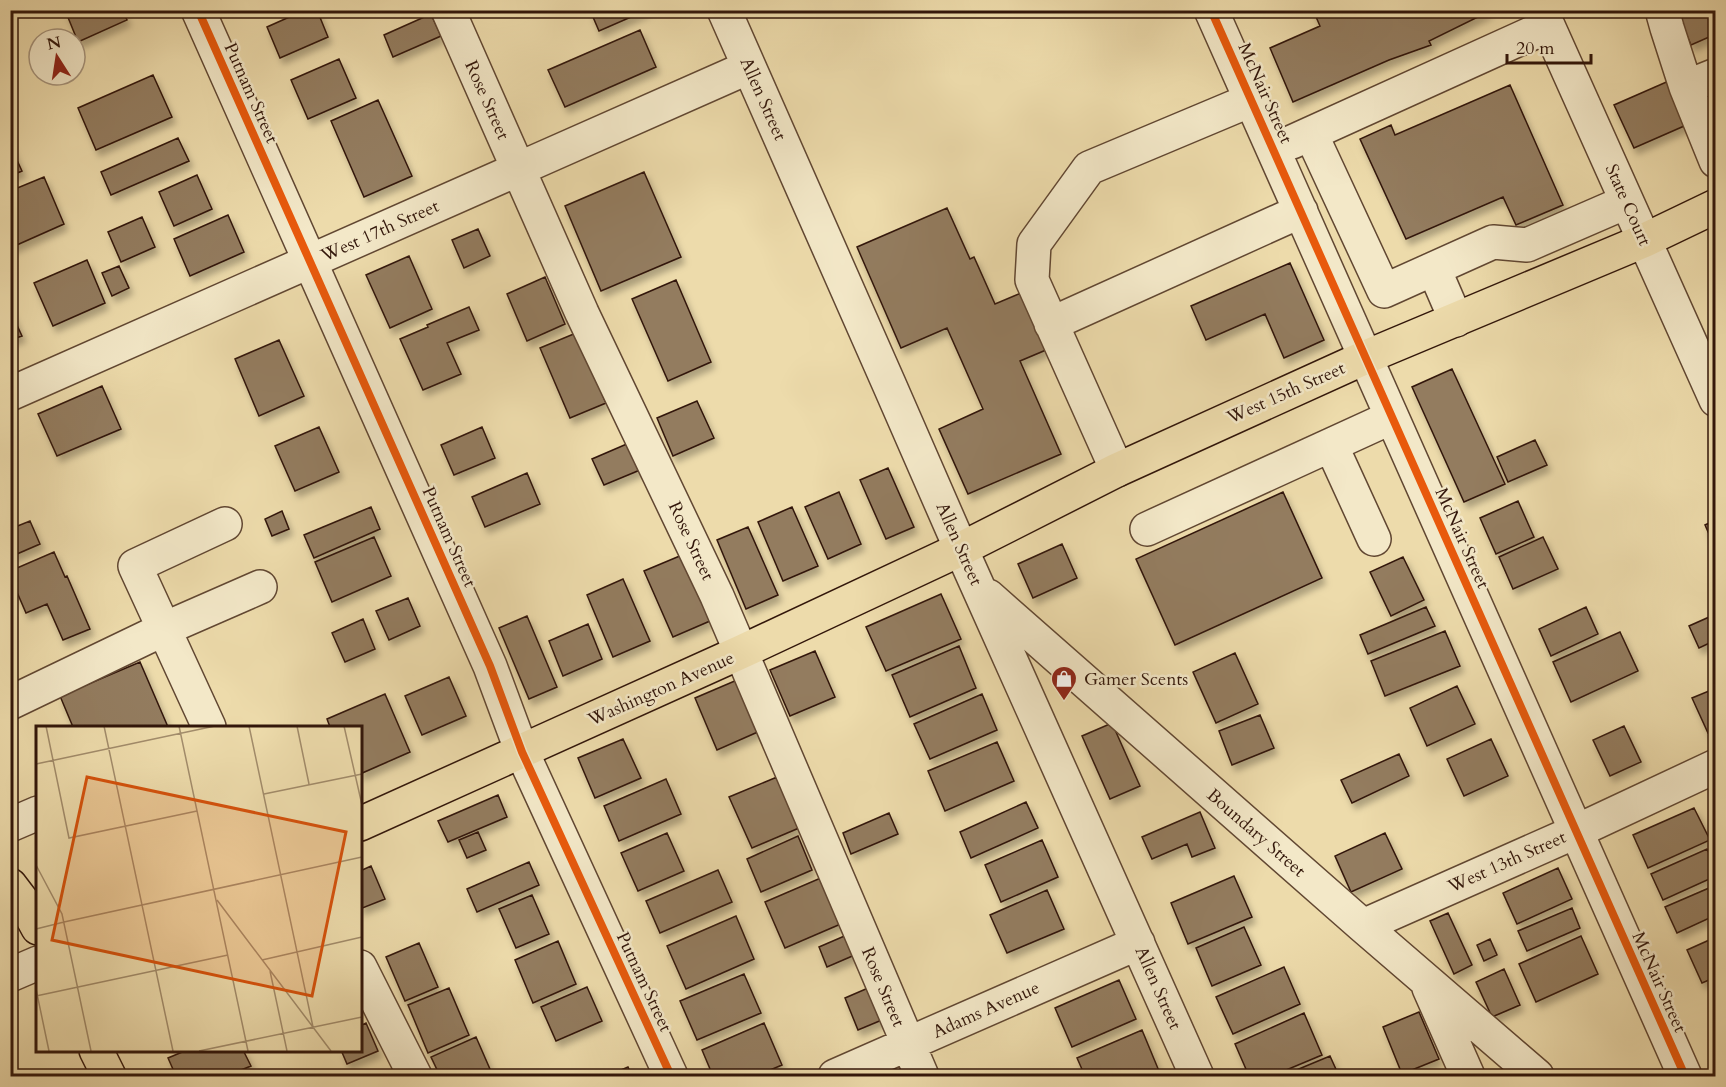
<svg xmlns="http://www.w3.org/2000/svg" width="1726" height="1087" font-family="Cardo,serif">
  <defs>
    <filter id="shadow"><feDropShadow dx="3.5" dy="6" stdDeviation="3" flood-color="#0004"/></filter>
  </defs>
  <rect width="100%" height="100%" fill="#eddbab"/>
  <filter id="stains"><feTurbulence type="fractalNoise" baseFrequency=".00333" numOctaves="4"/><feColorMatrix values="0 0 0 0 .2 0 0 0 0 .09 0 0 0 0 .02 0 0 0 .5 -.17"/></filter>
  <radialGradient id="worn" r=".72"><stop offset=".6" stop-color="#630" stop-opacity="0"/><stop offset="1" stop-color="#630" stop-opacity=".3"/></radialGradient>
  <path fill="#937c5e" stroke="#32160a" stroke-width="1.5" filter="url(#shadow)" d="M65 10H122L127 20 78 42Z
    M305 10H317L328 37 280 58 267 27Z
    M590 10H647L599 31Z
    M1313 10H1488V12L1429 41 1431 45 1389 60 1293 102 1270 48 1320 26Z
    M1695 10H1716V34L1691 45 1679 17Z
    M431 14 441 36 393 57 384 35Z
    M640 30 656 67 565 107 548 70Z
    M339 59 356 98 308 119 291 80Z
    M153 75 172 117 96 150 78 108Z
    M1671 80 1691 123 1634 148 1614 105Z
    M1510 85 1563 205 1516 225 1503 197 1406 239 1360 139 1391 125 1395 135Z
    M378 100 412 176 364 197 331 121Z
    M178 138 189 161 111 195 101 172Z
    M10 145 22 171 10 176Z
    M644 172 681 257 601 291 565 206Z
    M197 175 212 209 174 226 159 192Z
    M44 177 64 224 10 248V191Z
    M947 208 970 259 974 257 995 304 1021 293 1046 350 1020 361 1061 454 968 494 939 429 983 409 947 328 901 348 857 247Z
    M228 215 244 252 190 276 174 239Z
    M142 217 155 247 121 262 108 232Z
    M478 229 490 256 464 268 452 240Z
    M409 256 432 309 390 328 366 275Z
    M87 260 105 303 53 326 34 283Z
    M1290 263 1324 340 1284 358 1265 314 1206 340 1191 306Z
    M119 266 129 288 112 296 102 273Z
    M545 277 565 324 527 341 507 294Z
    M676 280 711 362 668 381 632 299Z
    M469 307 479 330 447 343 461 374 423 390 400 339 428 327 427 325Z
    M10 310 22 336 10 340Z
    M576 333 606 403 570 418 540 348Z
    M279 340 304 396 259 416 235 359Z
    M1452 369 1505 484 1464 502 1412 387Z
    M102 386 121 429 57 456 38 414Z
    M697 401 714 438 673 456 657 418Z
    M319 427 339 472 295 491 275 446Z
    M482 427 495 458 454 475 441 445Z
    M1535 440 1547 465 1508 482 1497 457Z
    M629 443 640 470 604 485 592 459Z
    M888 468 914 527 886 539 860 480Z
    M527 473 540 504 485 527 472 497Z
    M839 492 861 544 828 559 805 507Z
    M1283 492 1322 578 1175 645 1136 559Z
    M1518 501 1534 537 1496 554 1480 518Z
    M371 507 380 529 314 558 304 535Z
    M792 507 818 566 783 581 758 522Z
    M282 511 289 529 272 536 265 519Z
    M1716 520V539L1712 541 1705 525Z
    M30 521 40 544 10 557V529Z
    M748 527 778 595 746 609 717 540Z
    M374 537 391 576 332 602 315 562Z
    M1543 537 1558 569 1513 589 1499 557Z
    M1062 544 1077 578 1033 598 1018 564Z
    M54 552 65 577 67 576 90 629 63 640 47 604 26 613 10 576V571Z
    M682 555 710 621 673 637 644 571Z
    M1403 557 1424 600 1391 616 1370 572Z
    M623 579 650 641 613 657 587 595Z
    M941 594 961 639 886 671 866 627Z
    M408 598 420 626 389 640 376 611Z
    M1426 607 1435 626 1368 654 1360 635Z
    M1586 607 1598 634 1551 656 1539 629Z
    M1716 614V640L1699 648 1689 626Z
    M527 616 557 687 529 699 499 628Z
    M363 619 375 649 345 662 332 633Z
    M588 624 602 659 563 676 549 641Z
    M1445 631 1460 666 1385 696 1371 661Z
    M1620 632 1638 671 1571 702 1553 662Z
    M959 646 976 688 910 717 892 675Z
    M815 651 835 697 790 716 770 670Z
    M1235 653 1258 704 1216 723 1193 672Z
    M140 662 168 727H73L60 696Z
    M449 677 466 716 422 735 405 696Z
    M737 680 760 731 717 750 695 698Z
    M1457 686 1475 724 1427 746 1410 708Z
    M1716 688V730L1708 733 1692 698Z
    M385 694 410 752 360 774V727H330L327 719Z
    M982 694 997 730 930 759 914 724Z
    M1260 715 1274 748 1232 765 1219 731Z
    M1112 723 1140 786 1110 799 1082 736Z
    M1624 726 1641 762 1610 776 1593 740Z
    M623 739 641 778 595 798 578 758Z
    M1491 739 1508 776 1464 796 1447 759Z
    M997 742 1014 781 945 811 928 771Z
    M1399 754 1409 776 1352 803 1341 780Z
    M777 777 799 828 752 848 729 797Z
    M666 779 681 814 619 841 604 806Z
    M498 795 507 817 448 842 438 821Z
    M1026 802 1038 828 971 858 960 832Z
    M1694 808 1710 840 1648 868 1633 835Z
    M1200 812 1215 848 1192 857 1187 844 1152 859 1142 837Z
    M889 813 898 834 851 854 843 833Z
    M478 832 486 850 467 858 459 840Z
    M667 833 684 871 638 891 621 853Z
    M1385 833 1402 869 1351 892 1335 856Z
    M798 836 812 870 761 892 747 859Z
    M1042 840 1058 877 1001 902 985 865Z
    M1707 849 1716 868V876L1663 900 1651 874Z
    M529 862 539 885 477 912 467 889Z
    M371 866 385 899 360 909V871Z
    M1558 868 1572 899 1517 924 1503 893Z
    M718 870 732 902 660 933 646 901Z
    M1234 876 1252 917 1188 944 1171 903Z
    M823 877 843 923 785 948 765 902Z
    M1716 885V915L1677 933 1665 907Z
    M1047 890 1064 929 1007 953 990 915Z
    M532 895 549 934 516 948 499 909Z
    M1572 908 1580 928 1527 951 1518 931Z
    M1448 913 1472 965 1454 974 1430 921Z
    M736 916 754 959 686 989 667 946Z
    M1244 927 1261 965 1212 986 1196 948Z
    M849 934 857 954 827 967 819 947Z
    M1581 936 1598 974 1536 1002 1519 964Z
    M1716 937V977L1702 983 1687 950Z
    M1490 939 1497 955 1484 961 1477 945Z
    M558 941 576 984 533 1003 515 960Z
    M419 943 438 987 405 1001 386 957Z
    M1284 967 1300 1004 1233 1034 1216 997Z
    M1504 969 1520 1005 1492 1017 1476 982Z
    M744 974 761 1013 697 1040 680 1001Z
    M1119 980 1136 1019 1072 1047 1055 1008Z
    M875 985 889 1017 858 1030 845 998Z
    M587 987 602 1021 556 1041 541 1007Z
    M449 988 469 1035 428 1053 408 1005Z
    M1419 1012 1439 1059 1402 1074 1383 1027Z
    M1304 1013 1322 1055 1272 1076H1249L1235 1044Z
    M366 1023 378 1051 347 1064 341 1050H360V1026Z
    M764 1023 782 1065 756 1076H713L702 1050Z
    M1142 1030 1159 1071 1146 1076H1085L1077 1058Z
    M476 1037 493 1076H440L431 1057Z
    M187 1050H243L251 1066 226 1076H176L168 1058Z
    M1330 1056 1339 1076H1282Z
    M628 1067 632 1076H607Z"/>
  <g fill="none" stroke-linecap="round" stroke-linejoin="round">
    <defs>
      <path id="minor" d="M198 10 490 666 522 752 671 1076
        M448 10 582 313 717 596 922 1076
        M724 10 889 384 961 549 1197 1076
        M1211 10 1685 1076
        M1541 10 1716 400
        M1662 10 1667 28 1686 87
        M1716 75 1686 87 1716 161
        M1311 134 1384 291 1493 242 1527 245 1626 202
        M1292 142 1548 26
        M1434 269 1456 320
        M1051 324 1301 211
        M10 394 749 67
        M1331 445 1374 539
        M1117 470 1032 280 1034 244 1089 168 1251 100
        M1147 529 1392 417
        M988 596 1363 926 1537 1076
        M10 703 164 629 135 566 225 524
        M209 727 164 629 260 587
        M10 825 38 813
        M1363 926 1575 832 1716 766
        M360 967 415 1076
        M10 975 38 963
        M1429 988 1468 1076
        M835 1076 1138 943"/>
      <path id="major" d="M360 824 741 652 961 549 1117 470 1366 357 1643 241 1716 206"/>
      <path id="highway" d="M10 885 26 906 38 928
        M96 1050 109 1076"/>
    </defs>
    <use href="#minor" stroke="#614732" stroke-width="36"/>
    <use href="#major" stroke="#32160a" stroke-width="36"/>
    <use href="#highway" stroke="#32160a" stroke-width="36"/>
    <use href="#minor" stroke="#f3e8c8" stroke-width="33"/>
    <use href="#major" stroke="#eddbab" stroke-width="33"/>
    <use href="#highway" stroke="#eddbab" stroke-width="33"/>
    <defs>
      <path id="cycleway" d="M198 10 490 666 522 752 671 1076
        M1211 10 1685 1076"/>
    </defs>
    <use href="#cycleway" stroke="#f3e8c8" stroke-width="11"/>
    <use href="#cycleway" stroke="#e8590c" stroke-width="8"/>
  </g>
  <defs>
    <symbol id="shop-pin" viewBox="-11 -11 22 30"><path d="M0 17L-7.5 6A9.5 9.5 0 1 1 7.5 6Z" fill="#8f2418" stroke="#f3e8c8"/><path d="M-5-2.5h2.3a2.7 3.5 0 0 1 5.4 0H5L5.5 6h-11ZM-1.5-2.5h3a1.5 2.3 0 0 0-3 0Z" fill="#fff"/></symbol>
  </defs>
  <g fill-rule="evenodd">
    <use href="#shop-pin" x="1049" y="664" width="30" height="40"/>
  </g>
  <g text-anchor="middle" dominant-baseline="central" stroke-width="5" stroke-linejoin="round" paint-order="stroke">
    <g font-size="18" fill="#32160a" stroke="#f3e8c8">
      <text transform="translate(251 93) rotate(66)">Putnam Street</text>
      <text transform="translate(1265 93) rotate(66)">McNair Street</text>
      <text transform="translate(763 99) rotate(66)">Allen Street</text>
      <text transform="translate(487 100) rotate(66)">Rose Street</text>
      <text transform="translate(1628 205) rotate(66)">State Court</text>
      <text transform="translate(380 231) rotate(-24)">West 17th Street</text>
      <text transform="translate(1286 393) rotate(-24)">West 15th Street</text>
      <text transform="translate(449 537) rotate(66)">Putnam Street</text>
      <text transform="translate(1462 538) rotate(66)">McNair Street</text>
      <text transform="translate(691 541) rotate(65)">Rose Street</text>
      <text transform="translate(959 544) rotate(66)">Allen Street</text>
      <text transform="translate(661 689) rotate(-24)">Washington Avenue</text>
      <text transform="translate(1256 833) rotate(41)">Boundary Street</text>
      <text transform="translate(1507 862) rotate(-24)">West 13th Street</text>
      <text transform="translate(644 982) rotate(65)">Putnam Street</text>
      <text transform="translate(1659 982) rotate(66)">McNair Street</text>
      <text transform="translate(883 987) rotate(67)">Rose Street</text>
      <text transform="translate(1158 988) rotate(66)">Allen Street</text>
      <text transform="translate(986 1010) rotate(-24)">Adams Avenue</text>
    </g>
    <g font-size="18" fill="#32160a" stroke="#f3e8c8" text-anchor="start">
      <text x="1084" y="679">Gamer Scents</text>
    </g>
  </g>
  <g transform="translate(36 726)">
    <rect width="326" height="326" fill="#eddbab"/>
    <path fill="none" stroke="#a28c6b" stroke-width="1.5" d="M10 0 33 112 161 85M68 0 137 325M143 0 212 325M213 0 277 301M261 0 273 58M308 0 326 79M0 38 179 0M228 68 326 48M0 139 26 188 55 325M181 174 295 325M28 196 326 131M0 203 28 196M226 234 326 211M234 245 251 325M0 263 13 325M0 270 192 229M163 325 326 291"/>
    <path fill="#d6520c" fill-opacity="0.15" stroke="#d6520c" stroke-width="3" d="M51 51 310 106 276 270 16 214Z"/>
    <rect width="326" height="326" fill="none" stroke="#32160a" stroke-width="3"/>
  </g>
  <rect width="1726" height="1087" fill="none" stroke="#eddbab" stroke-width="36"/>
  <rect x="12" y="12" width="1702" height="1063" fill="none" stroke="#32160a" stroke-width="3"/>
  <rect x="18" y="18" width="1690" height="1051" fill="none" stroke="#32160a" stroke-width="1.5"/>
  <g transform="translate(57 57) rotate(348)"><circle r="28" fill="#f3e8c8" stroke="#a6947c" stroke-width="1.5"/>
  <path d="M0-4.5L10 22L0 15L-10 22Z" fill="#8f2418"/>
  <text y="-9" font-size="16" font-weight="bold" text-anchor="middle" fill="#32160a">N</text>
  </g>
  <path d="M1507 54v9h84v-9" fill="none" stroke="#32160a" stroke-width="3"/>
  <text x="1516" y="54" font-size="18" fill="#32160a" stroke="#f3e8c8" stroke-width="4.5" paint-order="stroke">20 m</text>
  <rect width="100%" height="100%" filter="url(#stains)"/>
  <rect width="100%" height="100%" fill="url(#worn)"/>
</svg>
